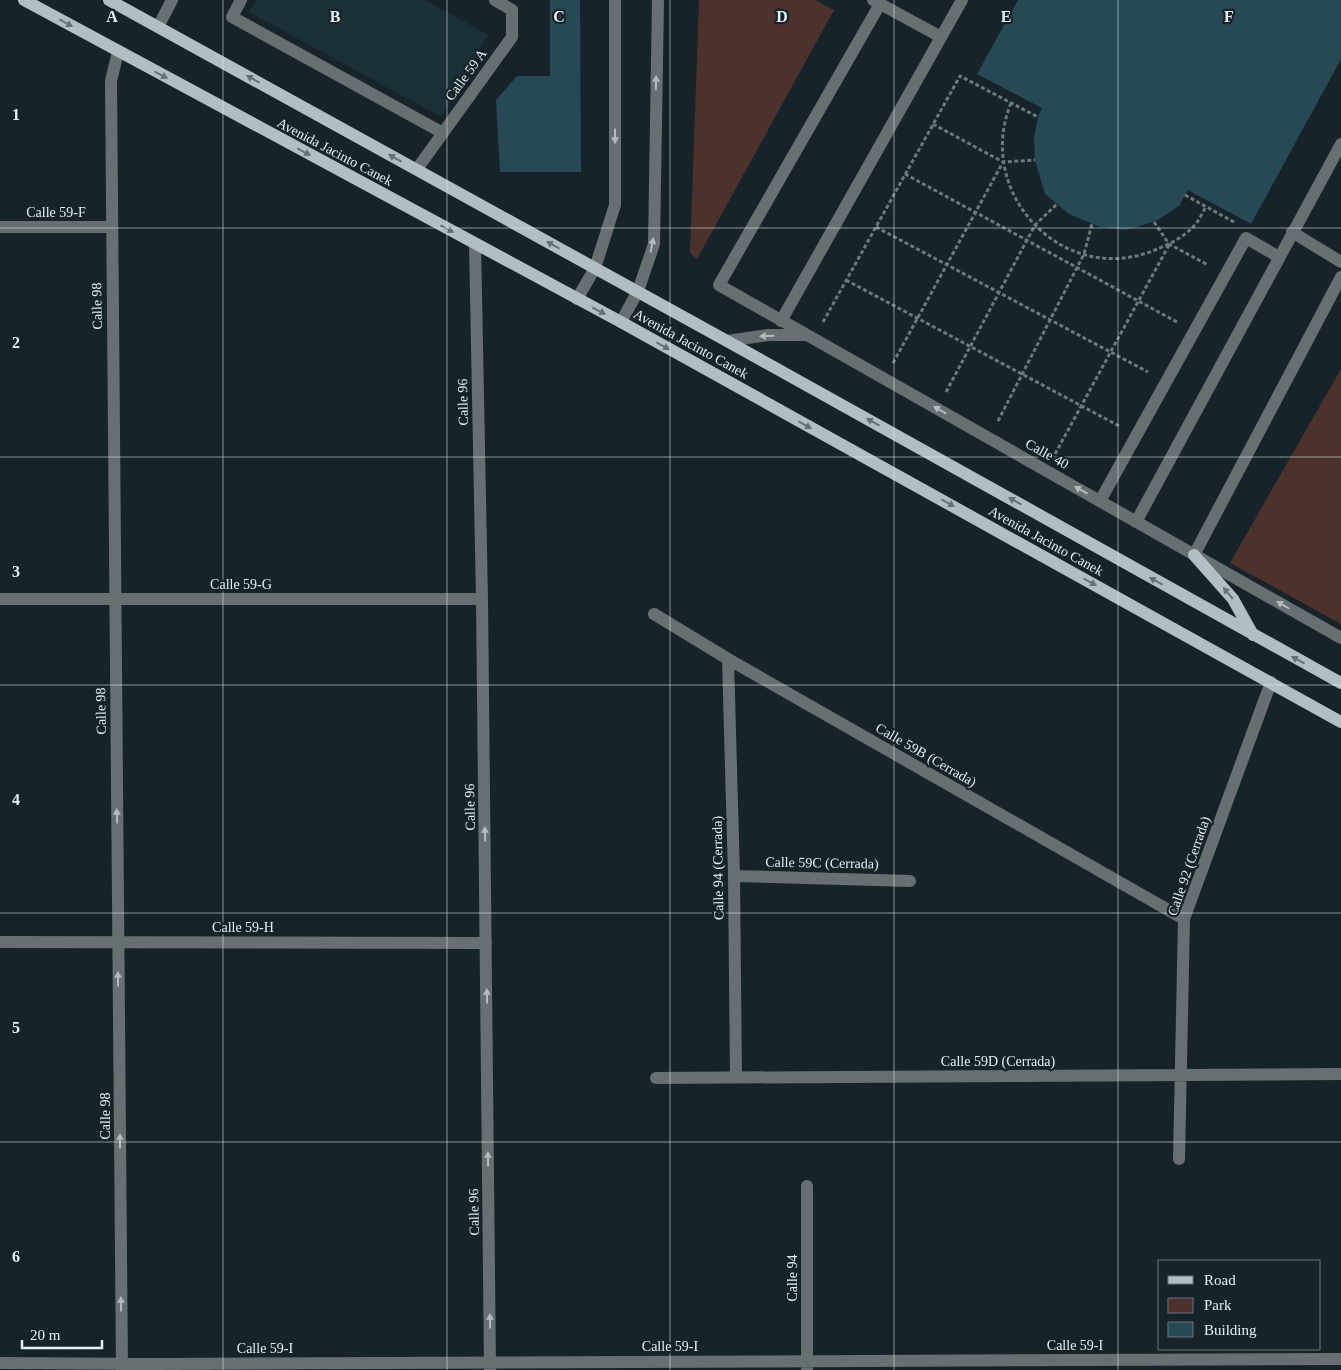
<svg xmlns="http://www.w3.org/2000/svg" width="1341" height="1370" font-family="'Times New Roman',serif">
  <rect width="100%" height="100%" fill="#162429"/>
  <path fill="#1a2f37" d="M256 0H425L488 35 441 117 249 12Z"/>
  <path fill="#4c312c" d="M699 0H815L834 10 697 259 690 253Z
    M1341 369V624L1230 563Z"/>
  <path fill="#274956" d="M550 0H580L581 172H500L496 100 517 76H550Z
    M1018 0H1341V59L1251 224 1188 190 1179 206 1156 221 1126 230 1100 227 1069 214 1045 194 1035 160 1034 138 1038 117 1042 108 977 74Z"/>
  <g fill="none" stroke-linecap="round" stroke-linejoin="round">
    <path stroke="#6c787c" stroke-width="3" stroke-dasharray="4 2.5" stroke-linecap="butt" d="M1011 103C974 193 1063 288 1155 250 1168 245 1184 237 1194 226 1199 221 1202 213 1206 207
      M933 124 1003 162 1035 160
      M905 174 1177 322
      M1185 195 1234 222
      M1154 222 1169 244 1208 265
      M876 227 1148 372
      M846 280 1121 427
      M823 322 960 76 1038 117
      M893 363 1003 162
      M946 392 1035 225 1057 204
      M998 421 1084 254 1092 224
      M1055 454 1169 245"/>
    <path stroke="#686f72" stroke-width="12" d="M241 0 232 17 443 133
      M873 0 941 37
      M880 4 719 285 1341 638
      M158 27 172 0
      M118 52 111 81 122 1370
      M417 169 512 37V10L495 0
      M0 227H112
      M1292 232 1341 262
      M475 244 482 599 490 1369
      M577 299 595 268 615 205V0
      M781 321 962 0
      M621 322 638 291 654 244 658 0
      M727 341 768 335H807
      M1100 501 1246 238 1279 257
      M1136 522 1341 144
      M1194 555 1341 277
      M0 599H482
      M654 614 728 659 1184 919
      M728 659 734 876 736 1077
      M734 876 910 881
      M0 942 486 943
      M656 1078 1341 1074
      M1179 1159 1184 919 1271 682
      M0 1363 159 1364 1341 1359
      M807 1370V1186"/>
    <path stroke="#b1bfc4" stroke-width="12" d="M24 0 621 322 1341 722
      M109 0 727 341 1341 683
      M1194 555 1233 599 1253 635"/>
  </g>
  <defs><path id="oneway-solid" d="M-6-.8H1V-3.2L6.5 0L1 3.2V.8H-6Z" transform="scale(1.25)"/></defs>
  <g fill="#647276">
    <use href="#oneway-solid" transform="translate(66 23) rotate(29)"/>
    <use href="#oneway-solid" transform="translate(161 75) rotate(28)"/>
    <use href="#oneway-solid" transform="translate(253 79) rotate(-151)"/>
    <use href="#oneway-solid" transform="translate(304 152) rotate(28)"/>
    <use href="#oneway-solid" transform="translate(395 158) rotate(-151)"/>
    <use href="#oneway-solid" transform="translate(447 229) rotate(28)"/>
    <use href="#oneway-solid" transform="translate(553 245) rotate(-151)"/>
    <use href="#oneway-solid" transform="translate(599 311) rotate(28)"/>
    <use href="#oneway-solid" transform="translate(663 346) rotate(29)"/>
    <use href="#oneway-solid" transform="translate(873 422) rotate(-151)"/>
    <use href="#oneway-solid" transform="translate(805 425) rotate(29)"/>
    <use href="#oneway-solid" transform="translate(1015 501) rotate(-151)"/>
    <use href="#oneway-solid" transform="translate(948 503) rotate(29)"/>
    <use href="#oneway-solid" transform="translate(1156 581) rotate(-151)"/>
    <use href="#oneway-solid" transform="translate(1090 582) rotate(29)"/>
    <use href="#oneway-solid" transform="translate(1228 593) rotate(-130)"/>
    <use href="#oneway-solid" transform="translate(1298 660) rotate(-151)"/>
  </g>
  <g fill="#b3bbbe">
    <use href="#oneway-solid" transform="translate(656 83) rotate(-89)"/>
    <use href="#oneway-solid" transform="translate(615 136) rotate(90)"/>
    <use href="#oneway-solid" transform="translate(652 245) rotate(-79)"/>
    <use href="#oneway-solid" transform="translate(767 336) rotate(178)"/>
    <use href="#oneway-solid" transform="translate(940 410) rotate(-150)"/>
    <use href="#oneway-solid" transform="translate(1081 490) rotate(-151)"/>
    <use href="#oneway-solid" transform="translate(1283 605) rotate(-150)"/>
    <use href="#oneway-solid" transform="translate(117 816) rotate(-91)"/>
    <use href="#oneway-solid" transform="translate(485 834) rotate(-91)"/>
    <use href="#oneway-solid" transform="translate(118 979) rotate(-90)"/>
    <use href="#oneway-solid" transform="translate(487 996) rotate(-91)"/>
    <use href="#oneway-solid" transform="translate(120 1141) rotate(-90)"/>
    <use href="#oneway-solid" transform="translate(488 1159) rotate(-91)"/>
    <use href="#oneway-solid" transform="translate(121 1304) rotate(-90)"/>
    <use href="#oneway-solid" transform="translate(490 1321) rotate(-91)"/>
  </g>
  <path fill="none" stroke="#e5eef1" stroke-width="1" stroke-opacity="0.55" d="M223 0V1370M447 0V1370M670 0V1370M894 0V1370M1118 0V1370M0 228H1341M0 457H1341M0 685H1341M0 913H1341M0 1142H1341"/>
  <g text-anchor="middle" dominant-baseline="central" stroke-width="4.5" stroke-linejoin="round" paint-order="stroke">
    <g font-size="14" fill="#e5eef1" stroke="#162429">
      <text transform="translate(466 75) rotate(-54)">Calle 59 A</text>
      <text transform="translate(335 152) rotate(28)">Avenida Jacinto Canek</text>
      <text x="56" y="212">Calle 59-F</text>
      <text transform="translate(97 306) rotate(-91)">Calle 98</text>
      <text transform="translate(691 344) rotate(29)">Avenida Jacinto Canek</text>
      <text transform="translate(463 402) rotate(-91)">Calle 96</text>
      <text transform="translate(1047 454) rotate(29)">Calle 40</text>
      <text transform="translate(1046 541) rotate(29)">Avenida Jacinto Canek</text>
      <text x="241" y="584">Calle 59-G</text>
      <text transform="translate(101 711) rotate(-91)">Calle 98</text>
      <text transform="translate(926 755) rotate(30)">Calle 59B (Cerrada)</text>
      <text transform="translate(470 807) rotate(-91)">Calle 96</text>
      <text transform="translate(822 863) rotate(1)">Calle 59C (Cerrada)</text>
      <text transform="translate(1189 866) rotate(-71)">Calle 92 (Cerrada)</text>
      <text transform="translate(718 868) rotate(-91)">Calle 94 (Cerrada)</text>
      <text x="243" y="927">Calle 59-H</text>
      <text x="998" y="1061">Calle 59D (Cerrada)</text>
      <text transform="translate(105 1116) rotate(-90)">Calle 98</text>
      <text transform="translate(474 1212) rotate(-91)">Calle 96</text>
      <text transform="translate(792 1278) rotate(-90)">Calle 94</text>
      <text x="1075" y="1345">Calle 59-I</text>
      <text x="670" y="1346">Calle 59-I</text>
      <text x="265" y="1348">Calle 59-I</text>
    </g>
  </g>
  <g font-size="16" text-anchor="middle" font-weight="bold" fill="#e5eef1" stroke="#162429" stroke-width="4.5" stroke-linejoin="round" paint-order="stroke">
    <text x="112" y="22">A</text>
    <text x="335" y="22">B</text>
    <text x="559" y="22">C</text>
    <text x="782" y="22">D</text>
    <text x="1006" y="22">E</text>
    <text x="1229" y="22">F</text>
    <text x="16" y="120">1</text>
    <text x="16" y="348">2</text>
    <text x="16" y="577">3</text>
    <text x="16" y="805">4</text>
    <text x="16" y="1033">5</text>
    <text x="16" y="1262">6</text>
  </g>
  <rect x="1158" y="1260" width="162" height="90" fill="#162429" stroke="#697579"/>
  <rect x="1168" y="1276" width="25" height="8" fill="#b1bfc4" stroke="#697579"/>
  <text x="1204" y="1285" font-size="15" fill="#e5eef1">Road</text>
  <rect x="1168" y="1298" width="25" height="15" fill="#4c312c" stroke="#697579"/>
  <text x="1204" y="1310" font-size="15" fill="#e5eef1">Park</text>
  <rect x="1168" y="1322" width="25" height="15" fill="#274956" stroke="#697579"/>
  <text x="1204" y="1335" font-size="15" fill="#e5eef1">Building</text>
  <path d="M22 1340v8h80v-8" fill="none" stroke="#e5eef1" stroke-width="2.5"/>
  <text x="30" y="1340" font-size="15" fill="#e5eef1" stroke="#162429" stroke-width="4" paint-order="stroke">20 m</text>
</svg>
